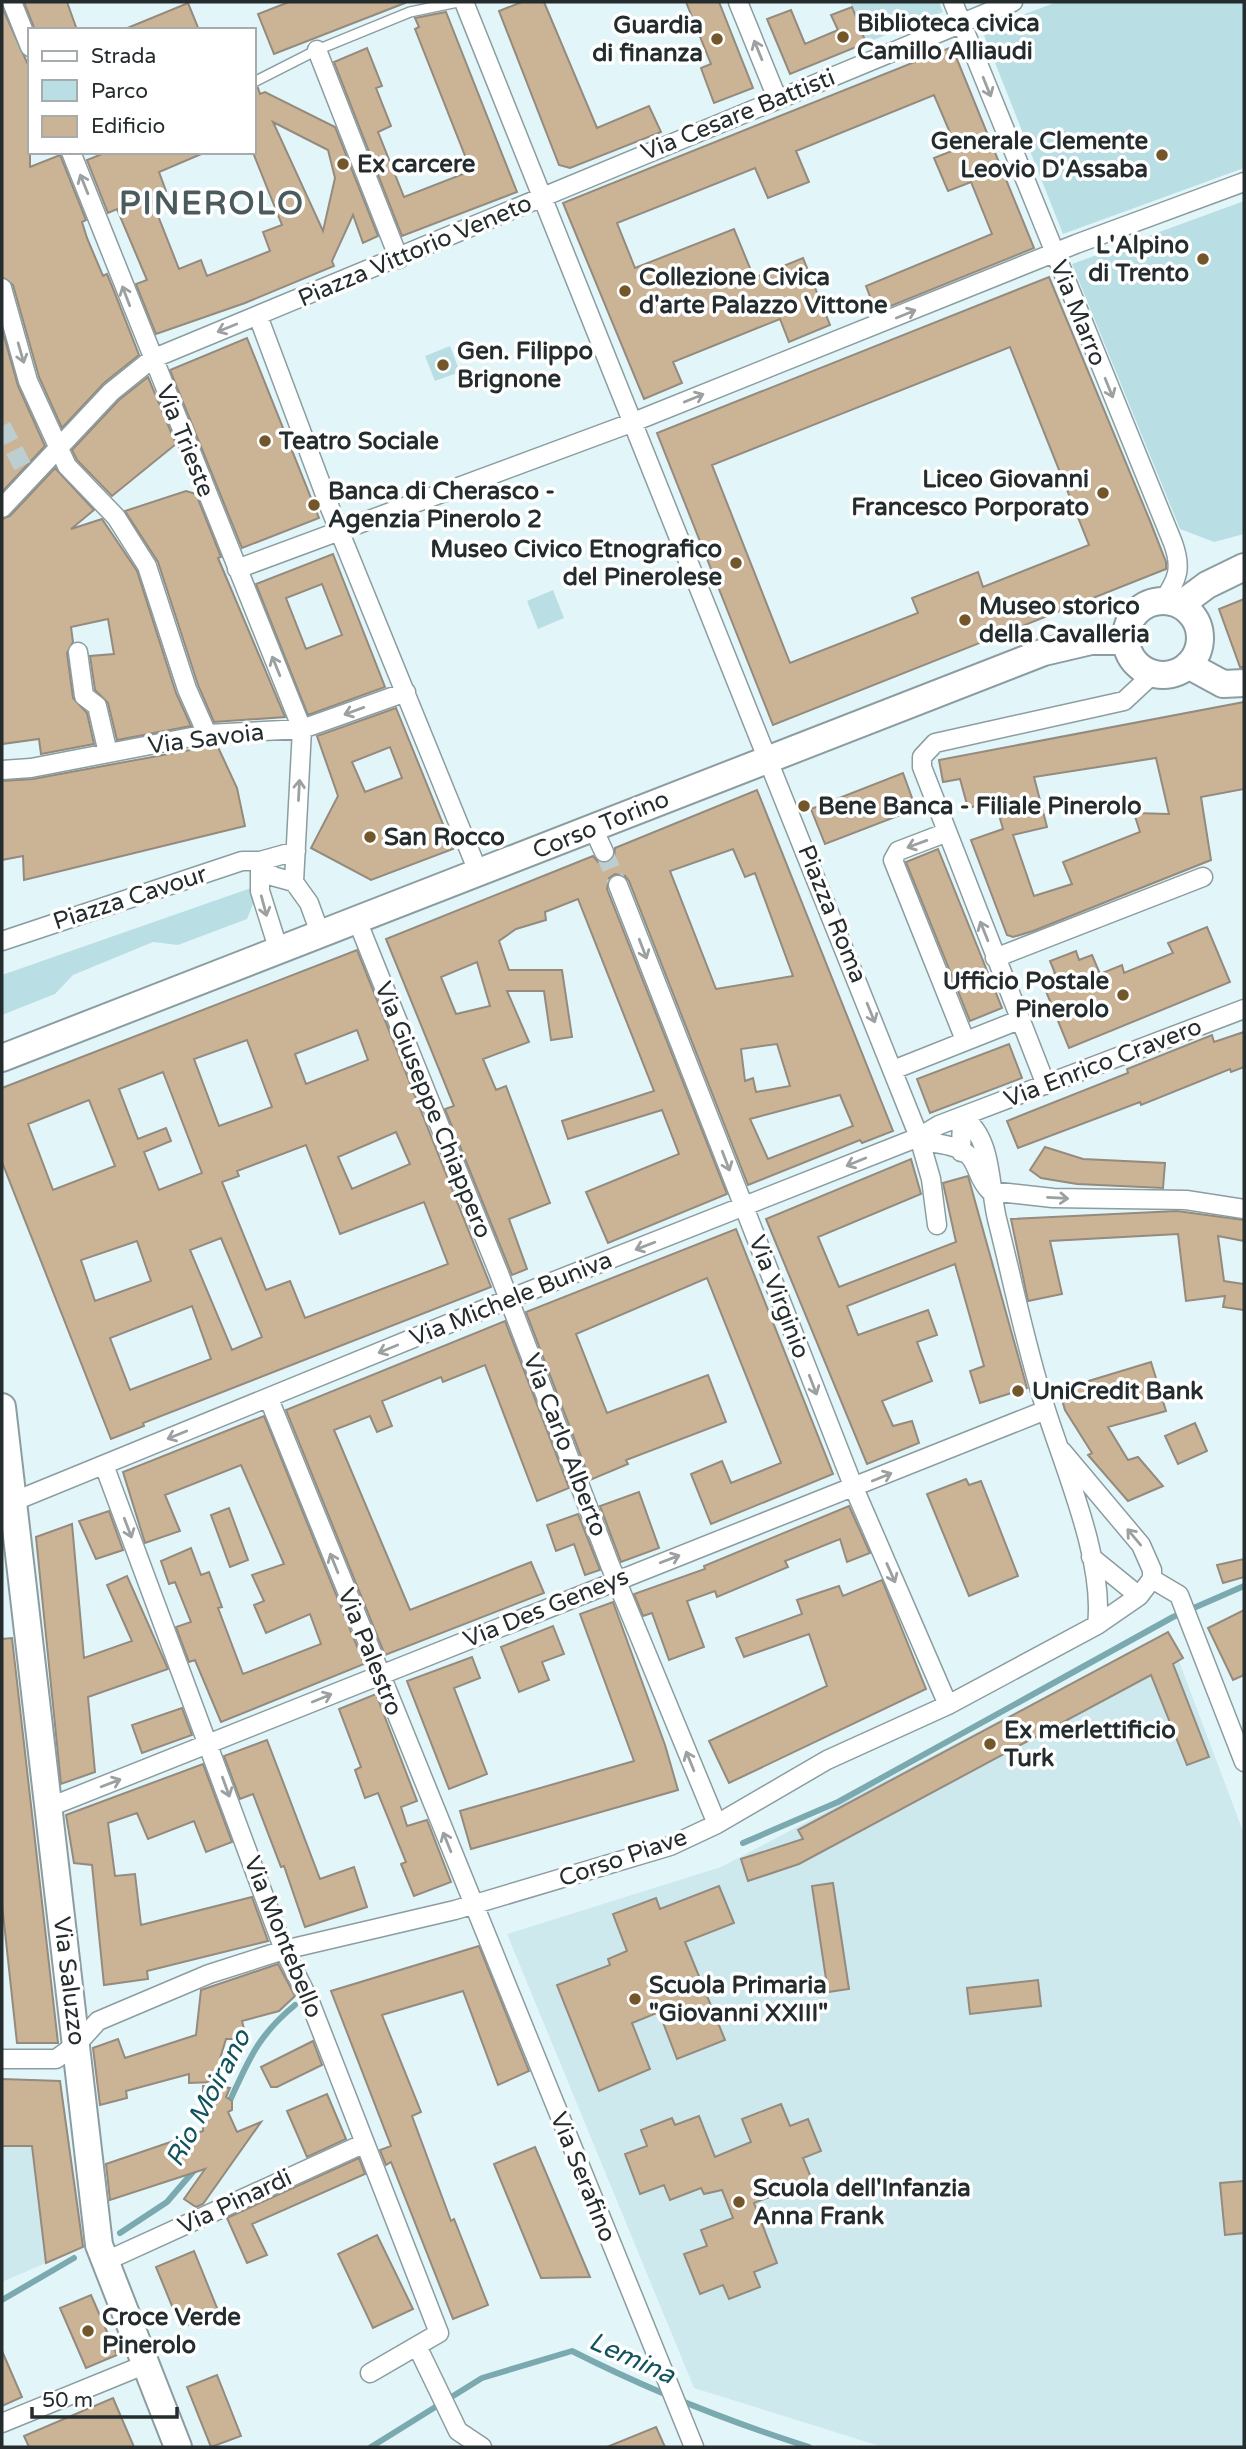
<svg xmlns="http://www.w3.org/2000/svg" width="1246" height="2449" font-family="'Varela Round',sans-serif">
  <rect width="100%" height="100%" fill="#e2f6f9"/>
  <path fill="#cde9ee" d="M1168 1632 1244 1834V2447H883L694 2388 507 1934 721 1867Z
    M2 2080 60 2081 85 2246 2 2282Z"/>
  <path fill="#b9dfe5" d="M850 2H939L943 12 866 43Z
    M1057 2H1244V168L1063 234 982 30Z
    M1244 201V534L1214 542 1180 529 1072 264Z
    M450 346 460 372 435 381 425 356Z
    M553 590 564 618 538 629 527 601Z
    M251 888 255 899 247 919 178 945 153 942 73 975 55 994 2 1015V975Z"/>
  <g fill="none" stroke-linecap="round" stroke-linejoin="round">
    <path stroke="#7ba9b0" stroke-width="6" d="M743 1843 838 1802 1173 1617 1244 1586
      M227 2107C248 2062 256 2037 295 2005
      M120 2233 167 2202 198 2166
      M2 2300 74 2258
      M371 2447 482 2378 572 2351C649 2390 727 2421 809 2447"/>
  </g>
  <path fill="#cbb495" stroke="#948a7e" stroke-width="2" fill-rule="evenodd" d="M24 2H67L77 30H35Z
    M289 2H405V3L274 54 258 14Z
    M522 2H544L597 128 649 106 661 132 570 168 559 165 499 11Z
    M686 2H719L753 88 714 103 701 68 711 64Z
    M188 3 199 30H125V29Z
    M2 7 30 69V167L60 155 86 220 82 222 87 238 103 276 107 274 114 291 139 355 104 383 62 428 39 377 13 285 2 277Z
    M852 7 866 43 790 74 767 19 791 10 805 44 838 30 831 15Z
    M446 12 517 192 402 236 334 62 367 48 382 86 376 88 391 126 378 132 404 197 471 171 415 29 419 27 415 18Z
    M952 47 1034 248 876 312 866 286 992 234 971 182 948 191 934 158 957 149 934 95 796 151 809 182 768 198 755 168 617 223 635 268 734 229 754 278 803 258 830 325 789 342 780 319 673 362 682 383 644 399 563 203Z
    M258 88 260 94 265 92 335 127 378 236 363 243 353 215 332 261 334 266 245 303 156 334 136 284 147 280 117 209 108 213 87 160 107 152H206L159 172 166 191 151 198 179 269 201 260 207 276 270 251 263 232 282 225 254 155V89ZM273 122 328 150 335 178 323 231Z
    M1049 277 1150 521 1166 562V569L773 725 657 433ZM1010 347 1089 545 983 587 978 572 912 598 918 613 790 663 712 465Z
    M2 329 18 386 45 446 2 492Z
    M247 338 319 518 242 548 170 370Z
    M148 377 176 444 112 496 77 460 72 450 119 400Z
    M55 468 94 510 71 529 102 519 137 571 176 693 191 726 117 740 108 703 95 690 90 656 114 654 108 619 71 627 73 642 67 653 73 698 87 713 94 744 41 754 39 739 2 744V519L10 516Z
    M186 491 196 494 221 557 218 558 285 717 214 722 198 685 158 562 125 511Z
    M333 554 385 687 308 715 256 584ZM322 584 342 635 306 649 286 598Z
    M1244 599V667H1240L1219 609Z
    M1244 702V789L1201 797 1211 860 1033 931 1013 937 1007 935 971 840 1003 829 995 801 968 808 960 779 943 782 939 760ZM1156 758 1169 814 1134 813 1140 832 1063 862 1072 884 1034 896 1013 835 1047 827 1034 777Z
    M396 708 453 849 371 880 311 848 338 796 317 736ZM390 747 402 778 365 792 352 762Z
    M217 745 237 788 245 826 24 880 23 856 2 860V781L33 779Z
    M903 773 916 809 825 844 811 809Z
    M757 790 893 1131 862 1143 860 1140 748 1185 629 881 625 876 615 874 609 878 607 889 727 1194 608 1243 586 1192 679 1154 662 1110 568 1139 562 1121 654 1091 578 899 545 912 546 920 516 929 499 941 509 970H562L572 1037 551 1040 544 991H507L529 1042 483 1059 496 1090 506 1086 550 1203 509 1219 527 1269 512 1275 445 1109 454 1106 386 939 593 856 598 862 608 863 614 858 615 848ZM733 849 745 877 755 873 793 976 716 989 670 871ZM477 962 490 1006 456 1014 441 977ZM777 1044 790 1086 756 1092 753 1078 745 1081 741 1049ZM840 1095 853 1126 768 1159 750 1119Z
    M938 849 1002 1008 970 1021 906 862Z
    M1207 927 1230 982 1069 1048 1041 979 1055 973 1050 961 1076 951 1079 960 1092 955 1100 974 1122 965 1124 973 1173 953 1168 943Z
    M357 950 491 1287 143 1423 144 1426 111 1439 2 1162V1088ZM357 1030 368 1060 306 1084 295 1054ZM247 1040 272 1107 219 1126 194 1059ZM163 1072 202 1173 159 1190 144 1152 171 1141 166 1128 138 1139 119 1089ZM89 1100 115 1166 53 1190 28 1124ZM396 1132 410 1164 352 1189 338 1157ZM306 1145 340 1234 424 1202 448 1264 305 1318 290 1281 266 1290 222 1182 239 1176 237 1171ZM221 1238 262 1337 232 1350 190 1250ZM137 1241 151 1281 95 1301 81 1260ZM192 1306 211 1359 130 1390 110 1338Z
    M1244 1032V1067L1231 1072 1230 1069 1141 1105 1140 1102 1018 1148 1007 1121 1128 1073 1127 1069 1212 1035 1214 1042Z
    M1009 1044 1022 1078 930 1113 917 1079Z
    M1045 1147 1083 1159 1165 1163 1163 1188 1077 1184 1041 1178 1030 1170Z
    M911 1159 921 1194 818 1237 839 1287 956 1242 943 1183 968 1176 1027 1388 980 1403 970 1371 984 1366 955 1264 847 1306 858 1335 928 1310 937 1335 917 1342 932 1381 882 1401 893 1426 912 1421 919 1443 867 1464 766 1219Z
    M1177 1211 1244 1220V1241L1218 1236 1224 1281 1244 1284V1310L1223 1307 1225 1296 1186 1301 1178 1234 1050 1241 1062 1294 1028 1301 1011 1219Z
    M736 1229 833 1474 711 1524 691 1474 722 1461 731 1483 781 1463 707 1278 576 1334 607 1413 708 1375 726 1422 626 1460 628 1464 590 1480 526 1312Z
    M505 1321 569 1488 537 1501 485 1365 443 1382 441 1377 382 1401 392 1426 377 1432 370 1416 334 1430 410 1610 531 1562 544 1593 385 1655 286 1410Z
    M1151 1362 1166 1411 1108 1427 1128 1460 1138 1457 1163 1486 1128 1501 1088 1455 1092 1453 1065 1410 1059 1390Z
    M264 1416 364 1664 221 1722 195 1660 189 1662 176 1627 191 1622 175 1582 169 1584 161 1561 191 1548 201 1575 209 1572 222 1607 218 1608 243 1674 321 1644 310 1614 266 1633 254 1605 264 1601 252 1575 284 1564 241 1465 165 1495 180 1531 145 1543 123 1472Z
    M1195 1423 1207 1451 1178 1464 1165 1436Z
    M966 1479 969 1485 981 1481 1018 1576 969 1596 927 1494Z
    M639 1492 659 1548 621 1562 600 1506Z
    M849 1506 870 1553 847 1562 840 1539 785 1561 788 1567 717 1597 715 1591 687 1601 704 1647 669 1660 652 1613 643 1616 634 1594 705 1569 704 1566Z
    M229 1508 248 1560 230 1567 211 1515Z
    M109 1511 123 1550 96 1559 79 1521Z
    M578 1514 600 1570 585 1575 574 1544 556 1551 547 1525Z
    M72 1524 84 1658 132 1641 107 1585 127 1576 168 1669 88 1697 95 1772 61 1784 36 1537Z
    M1244 1559V1577L1223 1583 1217 1565Z
    M882 1580 926 1689 729 1783 709 1741 827 1686 809 1634 744 1657 736 1638 802 1614 797 1600 839 1586 843 1596Z
    M613 1602 665 1745 678 1790 471 1849 460 1811 634 1761 580 1614Z
    M1244 1610V1675L1233 1680 1208 1628Z
    M553 1626 564 1654 542 1662 549 1680 519 1692 501 1647Z
    M1168 1632 1183 1658 1173 1664 1209 1757 1187 1765 1151 1675 799 1864 748 1881 741 1859 803 1839 798 1830Z
    M12 1638 58 2043H17L2 1904V1639Z
    M472 1657 480 1678 454 1688 487 1774 449 1789 407 1681Z
    M376 1694 417 1801 401 1807 407 1826 427 1820 451 1882 414 1896 401 1864 406 1862 378 1793 365 1798 355 1770 361 1767 339 1709Z
    M182 1708 192 1735 142 1753 132 1725Z
    M267 1740 320 1879 354 1867 367 1907 305 1927 284 1866 281 1867 253 1794 240 1799 224 1756Z
    M203 1764 232 1842 206 1852 194 1821 148 1839 137 1813 108 1823 115 1876 135 1874 141 1925 252 1897 268 1941 147 1971 148 1979 104 1985 92 1865 74 1863 66 1815Z
    M833 1883 849 1989 828 1992 812 1886Z
    M719 1886 734 1923 685 1942 725 2040 677 2059 659 2012 632 2023 650 2069 599 2091 557 1985 610 1965 608 1959 627 1951 613 1914 656 1898 660 1909Z
    M479 1946 529 2071 498 2085 463 1991 382 2015 421 2112 412 2116 451 2221 454 2219 488 2305 453 2319 391 2162 386 2165 380 2150 391 2146 331 1991Z
    M278 1964 295 1996 279 2011 242 2021 244 2029 234 2039H226L213 2082 189 2083V2074L126 2091 127 2098 100 2105 93 2048 118 2039 125 2058 196 2035 201 1990Z
    M1038 1980 1041 2006 970 2014 967 1988Z
    M313 2041 322 2065 277 2087H271L261 2067Z
    M2 2079 60 2081 83 2247 46 2263 32 2146H2Z
    M203 2086 230 2088 226 2097 232 2101V2110L228 2112 237 2132 261 2122 203 2204 196 2207 184 2199 205 2169 110 2200 106 2164 203 2131Z
    M327 2094 346 2139 307 2157 287 2111Z
    M781 2104 790 2126 808 2119 821 2151 803 2158 812 2180 754 2203 777 2263 754 2272 760 2287 729 2299 723 2285 700 2294 684 2254 707 2246 701 2230 733 2218 722 2190 704 2194 701 2188 670 2200 664 2185 640 2194 625 2154 647 2146 641 2130 672 2118 675 2125 699 2116 715 2157 751 2142 742 2119Z
    M535 2147 590 2277 541 2278 494 2164Z
    M359 2158 365 2174 252 2224 267 2255 247 2263 227 2218Z
    M1244 2181V2233L1225 2235 1220 2183Z
    M377 2235 413 2309 373 2328 338 2254Z
    M194 2251 219 2313 181 2328 156 2267Z
    M91 2295 117 2355 86 2368 60 2308Z
    M2 2351 22 2397 2 2406Z
    M217 2375 241 2436 211 2447 187 2387Z
    M113 2398 134 2447H29L24 2436Z
    M656 2427 665 2447H607Z"/>
  <g fill="none" stroke-linecap="round" stroke-linejoin="round">
    <path stroke="#bcced0" stroke-width="18" stroke-dasharray="18 9" stroke-linecap="butt" d="M2 426 26 473
      M604 852 618 885"/>
    <defs>
      <path id="lane" d="M254 82 317 50 410 12 458 2"/>
      <path id="street" d="M12 2 30 47
        M464 2 919 1137 931 1179 937 1225
        M738 2 777 98
        M953 2 1173 543C1182 568 1178 579 1163 601
        M317 50 399 259
        M71 152 302 729 294 882 309 903 320 933
        M2 288 28 381 67 466 116 517 147 566 187 689 207 734
        M258 316 330 508 479 874
        M2 508 111 392 152 359 1013 2
        M237 569 631 423 1076 244 1244 182
        M78 652 84 696 97 706 108 753
        M2 770 31 768 207 734 302 729 406 692
        M593 828 604 852
        M945 833 898 851 893 860 965 1040
        M260 861V891L278 948
        M260 861 272 876 294 882
        M618 885 854 1488 948 1705
        M357 920 500 1276 610 1565 717 1824
        M2 941 242 861H260L296 851
        M995 958 1203 877
        M893 1070 1019 1020
        M1046 1085 922 767V757L935 743 1124 701 1154 673
        M962 1117C993 1137 989 1186 997 1219 1013 1282 1026 1348 1046 1410 1065 1470 1105 1562 1097 1625
        M919 1137 925 1142C938 1143 962 1146 971 1158 979 1169 978 1179 990 1191
        M961 1152 962 1117
        M990 1191 1053 1198 1186 1200 1244 1209
        M269 1399 694 2447
        M104 1465 284 1950 310 2002 439 2333 370 2373
        M5 1505 509 1299 919 1137 939 1125 1244 1009
        M1091 1557 1139 1596
        M1152 1579 1179 1595 1244 1762
        M47 1808 1046 1410
        M2 2059H56L78 2043 98 2021 209 1974 284 1950 455 1910 670 1846 717 1824 827 1760 948 1705 1097 1625 1139 1596 1152 1579V1570L1141 1545 1062 1451
        M106 2261 365 2143
        M417 2346 458 2431 482 2447
        M2 2423 144 2365"/>
      <path id="secondary" d="M1126 638a37 37 0 1 1 74 0a37 37 0 1 1-74 0Z
        M1180 605 1207 585 1244 567
        M1188 665 1223 684 1244 683
        M2 1058 1044 652 1091 641H1127
        M2 1407 99 2245 178 2447"/>
    </defs>
    <use href="#lane" stroke="#8b9da0" stroke-width="12"/>
    <use href="#street" stroke="#8b9da0" stroke-width="21"/>
    <use href="#secondary" stroke="#8b9da0" stroke-width="30"/>
    <use href="#lane" stroke="#fff" stroke-width="9"/>
    <use href="#street" stroke="#fff" stroke-width="18"/>
    <use href="#secondary" stroke="#fff" stroke-width="26"/>
  </g>
  <defs><path id="oneway-shaft" d="M-6 0H5M1.5-3L5.5 0L1.5 3" fill="none" stroke-width="1.6" stroke-linecap="round" stroke-linejoin="round" transform="scale(1.75)"/></defs>
  <g stroke="#9ca0a0">
    <use href="#oneway-shaft" transform="translate(758 50) rotate(-112)"/>
    <use href="#oneway-shaft" transform="translate(987 87) rotate(68)"/>
    <use href="#oneway-shaft" transform="translate(84 184) rotate(-112)"/>
    <use href="#oneway-shaft" transform="translate(126 296) rotate(-111)"/>
    <use href="#oneway-shaft" transform="translate(906 314) rotate(-22)"/>
    <use href="#oneway-shaft" transform="translate(227 328) rotate(158)"/>
    <use href="#oneway-shaft" transform="translate(21 353) rotate(74)"/>
    <use href="#oneway-shaft" transform="translate(1109 388) rotate(68)"/>
    <use href="#oneway-shaft" transform="translate(694 398) rotate(-22)"/>
    <use href="#oneway-shaft" transform="translate(276 666) rotate(-112)"/>
    <use href="#oneway-shaft" transform="translate(354 711) rotate(160)"/>
    <use href="#oneway-shaft" transform="translate(299 790) rotate(-87)"/>
    <use href="#oneway-shaft" transform="translate(917 844) rotate(160)"/>
    <use href="#oneway-shaft" transform="translate(264 906) rotate(75)"/>
    <use href="#oneway-shaft" transform="translate(984 931) rotate(-112)"/>
    <use href="#oneway-shaft" transform="translate(643 949) rotate(69)"/>
    <use href="#oneway-shaft" transform="translate(871 1013) rotate(68)"/>
    <use href="#oneway-shaft" transform="translate(726 1161) rotate(69)"/>
    <use href="#oneway-shaft" transform="translate(856 1162) rotate(158)"/>
    <use href="#oneway-shaft" transform="translate(1058 1198) rotate(3)"/>
    <use href="#oneway-shaft" transform="translate(645 1246) rotate(159)"/>
    <use href="#oneway-shaft" transform="translate(388 1349) rotate(158)"/>
    <use href="#oneway-shaft" transform="translate(813 1385) rotate(69)"/>
    <use href="#oneway-shaft" transform="translate(177 1435) rotate(158)"/>
    <use href="#oneway-shaft" transform="translate(882 1477) rotate(-22)"/>
    <use href="#oneway-shaft" transform="translate(128 1528) rotate(69)"/>
    <use href="#oneway-shaft" transform="translate(1134 1537) rotate(-130)"/>
    <use href="#oneway-shaft" transform="translate(670 1559) rotate(-21)"/>
    <use href="#oneway-shaft" transform="translate(334 1563) rotate(-112)"/>
    <use href="#oneway-shaft" transform="translate(891 1573) rotate(66)"/>
    <use href="#oneway-shaft" transform="translate(322 1698) rotate(-22)"/>
    <use href="#oneway-shaft" transform="translate(690 1761) rotate(-112)"/>
    <use href="#oneway-shaft" transform="translate(111 1783) rotate(-21)"/>
    <use href="#oneway-shaft" transform="translate(226 1787) rotate(70)"/>
    <use href="#oneway-shaft" transform="translate(447 1842) rotate(-112)"/>
  </g>
  <g fill="#73562a" stroke="#fff" stroke-width="2.5">
    <circle cx="843" cy="37" r="7"/>
    <circle cx="717" cy="39" r="7"/>
    <circle cx="1162" cy="155" r="7"/>
    <circle cx="343" cy="164" r="7"/>
    <circle cx="1203" cy="259" r="7"/>
    <circle cx="625" cy="291" r="7"/>
    <circle cx="443" cy="365" r="7"/>
    <circle cx="265" cy="441" r="7"/>
    <circle cx="1103" cy="493" r="7"/>
    <circle cx="314" cy="505" r="7"/>
    <circle cx="736" cy="563" r="7"/>
    <circle cx="965" cy="620" r="7"/>
    <circle cx="804" cy="806" r="7"/>
    <circle cx="370" cy="837" r="7"/>
    <circle cx="1123" cy="995" r="7"/>
    <circle cx="1018" cy="1391" r="7"/>
    <circle cx="990" cy="1744" r="7"/>
    <circle cx="635" cy="1999" r="7"/>
    <circle cx="739" cy="2202" r="7"/>
    <circle cx="88" cy="2331" r="7"/>
  </g>
  <g text-anchor="middle" dominant-baseline="central" stroke-width="7" stroke-linejoin="round" paint-order="stroke">
    <g font-size="24" font-weight="bold" fill="#242c2d" stroke="#fff" text-anchor="start">
      <text x="857" y="23">Biblioteca civica<tspan x="857" dy="28">Camillo Alliaudi</tspan></text>
      <text x="703" y="25" text-anchor="end">Guardia<tspan x="703" dy="28">di finanza</tspan></text>
      <text x="1148" y="141" text-anchor="end">Generale Clemente<tspan x="1148" dy="28">Leovio D'Assaba</tspan></text>
      <text x="357" y="164">Ex carcere</text>
      <text x="1189" y="245" text-anchor="end">L'Alpino<tspan x="1189" dy="28">di Trento</tspan></text>
      <text x="639" y="277">Collezione Civica<tspan x="639" dy="28">d'arte Palazzo Vittone</tspan></text>
      <text x="457" y="351">Gen. Filippo<tspan x="457" dy="28">Brignone</tspan></text>
      <text x="279" y="441">Teatro Sociale</text>
      <text x="1089" y="479" text-anchor="end">Liceo Giovanni<tspan x="1089" dy="28">Francesco Porporato</tspan></text>
      <text x="328" y="491">Banca di Cherasco -<tspan x="328" dy="28">Agenzia Pinerolo 2</tspan></text>
      <text x="722" y="549" text-anchor="end">Museo Civico Etnografico<tspan x="722" dy="28">del Pinerolese</tspan></text>
      <text x="979" y="606">Museo storico<tspan x="979" dy="28">della Cavalleria</tspan></text>
      <text x="818" y="806">Bene Banca - Filiale Pinerolo</text>
      <text x="384" y="837">San Rocco</text>
      <text x="1109" y="981" text-anchor="end">Ufficio Postale<tspan x="1109" dy="28">Pinerolo</tspan></text>
      <text x="1032" y="1391">UniCredit Bank</text>
      <text x="1004" y="1730">Ex merlettificio<tspan x="1004" dy="28">Turk</tspan></text>
      <text x="649" y="1985">Scuola Primaria<tspan x="649" dy="28">"Giovanni XXIII"</tspan></text>
      <text x="753" y="2188">Scuola dell'Infanzia<tspan x="753" dy="28">Anna Frank</tspan></text>
      <text x="102" y="2317">Croce Verde<tspan x="102" dy="28">Pinerolo</tspan></text>
    </g>
    <g font-size="24" fill="#242c2d" stroke="#fff">
      <text transform="translate(738 115) rotate(-22)">Via Cesare Battisti</text>
      <text transform="translate(415 251) rotate(-23)">Piazza Vittorio Veneto</text>
      <text transform="translate(1078 313) rotate(68)">Via Marro</text>
      <text transform="translate(185 441) rotate(68)">Via Trieste</text>
      <text transform="translate(206 739) rotate(-7)">Via Savoia</text>
      <text transform="translate(601 825) rotate(-22)">Corso Torino</text>
      <text transform="translate(130 898) rotate(-18)">Piazza Cavour</text>
      <text transform="translate(832 914) rotate(68)">Piazza Roma</text>
      <text transform="translate(1103 1063) rotate(-21)">Via Enrico Cravero</text>
      <text transform="translate(433 1110) rotate(68)">Via Giuseppe Chiappero</text>
      <text transform="translate(779 1297) rotate(69)">Via Virginio</text>
      <text transform="translate(511 1299) rotate(-22)">Via Michele Buniva</text>
      <text transform="translate(565 1445) rotate(69)">Via Carlo Alberto</text>
      <text transform="translate(546 1608) rotate(-22)">Via Des Geneys</text>
      <text transform="translate(370 1652) rotate(68)">Via Palestro</text>
      <text transform="translate(623 1858) rotate(-19)">Corso Piave</text>
      <text transform="translate(283 1937) rotate(68)">Via Montebello</text>
      <text transform="translate(69 1981) rotate(83)">Via Saluzzo</text>
      <text transform="translate(583 2177) rotate(68)">Via Serafino</text>
      <text transform="translate(235 2202) rotate(-25)">Via Pinardi</text>
    </g>
    <g font-size="26" font-style="italic" fill="#10535c" stroke="#fff">
      <text transform="translate(208 2098) rotate(-62)">Rio Moirano</text>
      <text transform="translate(632 2358) rotate(24)">Lemina</text>
    </g>
    <g font-size="32" font-weight="bold" letter-spacing="2" fill="#4a5b5d" stroke="#fff">
      <text x="212" y="204">PINEROLO</text>
    </g>
  </g>
  <rect width="1246" height="2449" fill="none" stroke="#242c2d" stroke-width="7"/>
  <rect x="28" y="28" width="228" height="126" fill="#ffffff" stroke="#a7abab" stroke-width="2"/>
  <rect x="42" y="51" width="35" height="10" fill="#ffffff" stroke="#a7abab" stroke-width="2"/>
  <text x="91" y="63" font-size="21" fill="#242c2d">Strada</text>
  <rect x="42" y="80" width="35" height="21" fill="#b9dfe5" stroke="#a7abab" stroke-width="2"/>
  <text x="91" y="98" font-size="21" fill="#242c2d">Parco</text>
  <rect x="42" y="116" width="35" height="21" fill="#cbb495" stroke="#a7abab" stroke-width="2"/>
  <text x="91" y="133" font-size="21" fill="#242c2d">Edificio</text>
  <path d="M32 2407v10h145v-10" fill="none" stroke="#242c2d" stroke-width="3.5"/>
  <text x="42" y="2407" font-size="21" fill="#242c2d" stroke="#ffffff" stroke-width="5" paint-order="stroke">50 m</text>
</svg>
